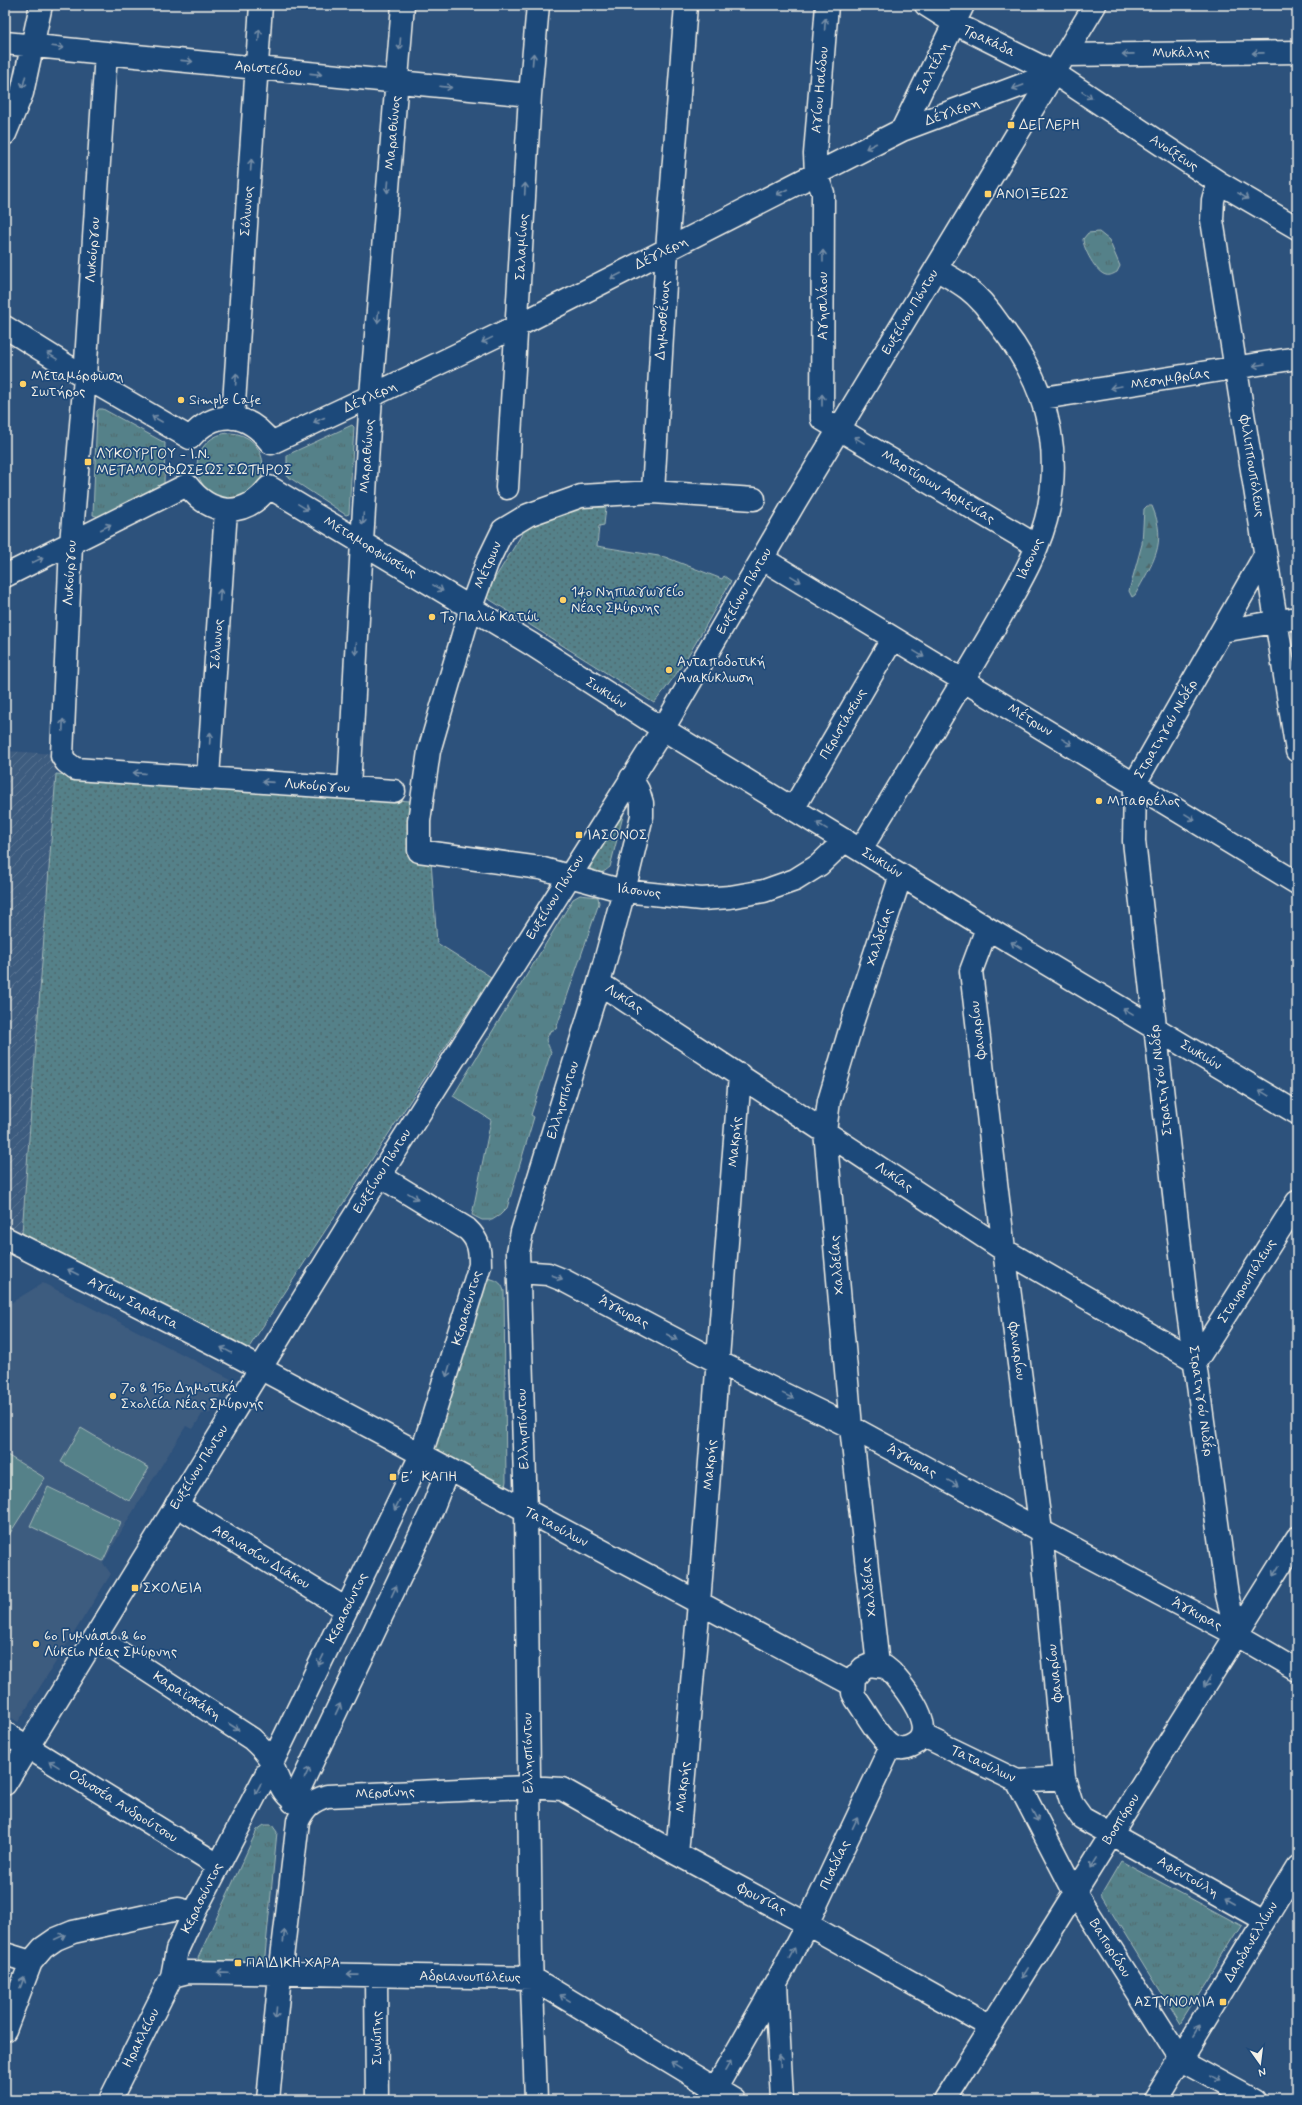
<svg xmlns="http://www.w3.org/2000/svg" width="1302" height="2105" font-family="Mynerve,sans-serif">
  <defs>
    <pattern id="industrial-furrows" width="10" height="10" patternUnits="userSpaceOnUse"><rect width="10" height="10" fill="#3e5b7f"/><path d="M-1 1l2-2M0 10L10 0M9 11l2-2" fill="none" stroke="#5a7391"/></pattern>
    <pattern id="grass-dots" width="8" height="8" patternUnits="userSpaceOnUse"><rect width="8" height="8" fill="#548189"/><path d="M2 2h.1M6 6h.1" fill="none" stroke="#4f676b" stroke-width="1.8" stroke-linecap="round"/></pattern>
    <pattern id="forest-firs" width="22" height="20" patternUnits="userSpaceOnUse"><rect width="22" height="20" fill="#548189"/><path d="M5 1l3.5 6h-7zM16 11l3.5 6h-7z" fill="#4f676b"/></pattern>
    <pattern id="park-tufts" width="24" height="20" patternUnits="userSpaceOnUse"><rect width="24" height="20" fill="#548189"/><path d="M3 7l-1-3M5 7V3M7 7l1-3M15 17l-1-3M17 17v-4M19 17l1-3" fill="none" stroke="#4f676b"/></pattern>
  </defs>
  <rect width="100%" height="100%" fill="#2d527c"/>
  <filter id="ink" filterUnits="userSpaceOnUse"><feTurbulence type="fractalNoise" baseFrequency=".025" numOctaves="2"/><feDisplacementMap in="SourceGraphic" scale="8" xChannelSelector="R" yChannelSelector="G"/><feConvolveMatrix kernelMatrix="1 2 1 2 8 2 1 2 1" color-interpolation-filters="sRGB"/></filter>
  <g filter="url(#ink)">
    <path fill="#3e5b7f" d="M43 1283 231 1379 210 1413 202 1414 193 1429 186 1426 129 1518 103 1563 111 1574 18 1722 5 1714V1326L9 1304Z"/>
    <path fill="url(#industrial-furrows)" d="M5 751 57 754 22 1233 5 1225Z"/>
    <path fill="url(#grass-dots)" stroke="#a4b9b8" d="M606 507 604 525 599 526 597 546 665 557 722 579 724 576 731 581C707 622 685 667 654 703L484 596 527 526 575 508Z
      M56 774 410 801 411 859 431 861 437 943 491 977 248 1349 22 1233Z
      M625 808 610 867C603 873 596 877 590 868L592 863Z"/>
    <path fill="url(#forest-firs)" stroke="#a4b9b8" d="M1147 506H1152C1168 544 1153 562 1135 595L1132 597 1129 591 1142 544 1144 509Z"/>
    <path fill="url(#park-tufts)" stroke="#a4b9b8" d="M1099 232 1109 240 1120 266 1117 272C1113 274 1110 276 1106 275 1096 273 1083 248 1083 239L1088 233Z
      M99 409H103L165 443 164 485 99 517 93 515 97 411Z
      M352 425 354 427 349 514 346 515 287 476V455Z
      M197 466a33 33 0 1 1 66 0a33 33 0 1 1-66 0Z
      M580 895 598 897 599 903 556 1029 550 1031 546 1040 551 1052 531 1115 534 1117 507 1208 500 1215 492 1220H482L472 1215 491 1120 453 1096 573 899Z
      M487 1278C496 1280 501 1281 504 1291L506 1481 505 1487 502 1489 432 1450Z
      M264 1825H272L277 1832 264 1966 199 1965 198 1958 257 1830Z
      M1121 1861 1242 1926 1180 2024 1101 1895Z"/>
    <path fill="#548189" stroke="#a4b9b8" d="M81 1428 149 1468 129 1501 61 1462Z
      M7 1455 45 1478 5 1541V1458Z
      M48 1487 121 1522 103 1561 30 1526Z"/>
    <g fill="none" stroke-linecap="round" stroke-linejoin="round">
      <defs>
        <path id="street" d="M827 5 815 154 816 174 823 193 822 419 1037 546
          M926 5 956 24 1054 73 1218 182 1297 228
          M5 43 530 95
          M106 53 85 377 71 544 62 756 66 762 75 769 394 791
          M902 130 963 5
          M5 134 22 93 41 5
          M1218 182 1213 200 1212 220 1297 751
          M5 327 85 377 190 438C216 408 248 412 271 443L371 396 517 326 902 130 1054 73
          M1043 398 1297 358
          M233 418 261 5
          M507 488 530 95 538 5
          M653 492 667 250 686 5
          M754 499 653 492 581 496 528 515 503 530 487 563 471 607 429 751 419 821V851L540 868 624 891 701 899 730 897 764 891 795 880 819 865 845 840
          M763 559 1297 883
          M5 576 187 485C211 516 244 519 269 487L531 644 663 729 987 928 1297 1113
          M1222 631 1297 618
          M208 777 226 510
          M349 788 362 542 371 396 403 5
          M793 809 893 638
          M861 849C904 778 948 707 990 635 1013 594 1040 553 1049 507 1062 437 1042 378 999 324 990 311 980 298 968 289 958 281 946 275 936 269
          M987 928 971 971 1004 1250 1041 1531 1064 1778 1072 1804 1082 1818 1264 1920
          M599 983 1004 1250 1196 1361 1297 1202
          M5 1238 228 1351 853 1685
          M519 1272 548 1274 563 1280 718 1362 851 1427 1041 1531 1237 1635 1297 1670
          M176 1505 346 1609
          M1237 1635 1227 1595 1185 1291 1134 841 1135 783 1265 555
          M96 1637 252 1739C259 1746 269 1754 272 1764 281 1787 281 1794 304 1808
          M870 1665 885 1667 891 1672C904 1687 942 1732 911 1746 905 1749 897 1749 891 1745 879 1738 865 1711 856 1699L853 1693 854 1678 863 1668Z
          M878 1665 851 1427 825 1131 829 1101 853 1020 901 875
          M5 1733 218 1865
          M922 1735 1017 1781 1064 1778
          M1017 1781 1075 1893 1181 2060 1254 2100
          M293 1802 431 1512 448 1469
          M677 1854 699 1603 740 1075
          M5 1954 31 1962
          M172 1976 188 1972 532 1978 734 2100
          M376 1976 377 2100
          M776 1983 782 2100
          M5 2030 31 1962 43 1948 56 1939 73 1932 178 1909 194 1913
          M110 2100 172 1976 177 1950 194 1913 272 1763 421 1455 480 1265C480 1250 479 1240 467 1229L380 1176
          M268 2100 280 1975 298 1821C305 1807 311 1801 327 1796L528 1787 562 1789 677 1854 807 1924 991 2027
          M536 2100 531 1956 526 1511 518 1252 522 1232 599 983 624 891 642 816V803L638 790 631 778
          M709 2100 776 1983 807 1924 891 1746
          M945 2100 1297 1538"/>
        <path id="secondary" d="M1065 55 1297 52
          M5 1784 348 1226 663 729 795 502 1095 5
          M1155 2100 1297 1867"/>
      </defs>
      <use href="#street" stroke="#f4f1e8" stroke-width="25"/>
      <use href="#secondary" stroke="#f4f1e8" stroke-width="25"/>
      <use href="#street" stroke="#1f4a7a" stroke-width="22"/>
      <use href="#secondary" stroke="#1f4a7a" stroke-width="22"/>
    </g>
    <defs><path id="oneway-shaft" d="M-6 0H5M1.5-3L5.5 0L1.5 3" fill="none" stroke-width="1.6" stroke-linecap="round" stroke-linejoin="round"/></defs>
    <g stroke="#748da6">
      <use href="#oneway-shaft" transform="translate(825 24) rotate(-86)"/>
      <use href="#oneway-shaft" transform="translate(259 35) rotate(-86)"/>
      <use href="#oneway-shaft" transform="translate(400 44) rotate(95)"/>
      <use href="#oneway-shaft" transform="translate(58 47) rotate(7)"/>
      <use href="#oneway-shaft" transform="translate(1258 53) rotate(179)"/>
      <use href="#oneway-shaft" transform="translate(1128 54) rotate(179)"/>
      <use href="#oneway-shaft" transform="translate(533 59) rotate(-85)"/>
      <use href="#oneway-shaft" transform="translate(187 61) rotate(6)"/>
      <use href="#oneway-shaft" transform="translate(316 74) rotate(6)"/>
      <use href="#oneway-shaft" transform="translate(24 82) rotate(104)"/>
      <use href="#oneway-shaft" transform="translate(446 87) rotate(6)"/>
      <use href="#oneway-shaft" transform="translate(1018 87) rotate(160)"/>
      <use href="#oneway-shaft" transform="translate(1087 95) rotate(33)"/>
      <use href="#oneway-shaft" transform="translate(871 146) rotate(153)"/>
      <use href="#oneway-shaft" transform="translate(251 165) rotate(-86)"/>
      <use href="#oneway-shaft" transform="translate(388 187) rotate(95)"/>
      <use href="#oneway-shaft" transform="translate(525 189) rotate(-87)"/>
      <use href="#oneway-shaft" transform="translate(782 192) rotate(153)"/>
      <use href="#oneway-shaft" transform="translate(1243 196) rotate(31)"/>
      <use href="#oneway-shaft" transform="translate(823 256) rotate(-90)"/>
      <use href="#oneway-shaft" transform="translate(616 276) rotate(153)"/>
      <use href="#oneway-shaft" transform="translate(378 317) rotate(95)"/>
      <use href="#oneway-shaft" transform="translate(487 340) rotate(154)"/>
      <use href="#oneway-shaft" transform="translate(52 356) rotate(-148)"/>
      <use href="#oneway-shaft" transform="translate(1259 365) rotate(171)"/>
      <use href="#oneway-shaft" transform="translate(236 379) rotate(-86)"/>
      <use href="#oneway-shaft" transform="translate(1116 387) rotate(171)"/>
      <use href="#oneway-shaft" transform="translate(822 400) rotate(-90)"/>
      <use href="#oneway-shaft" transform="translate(157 419) rotate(-150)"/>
      <use href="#oneway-shaft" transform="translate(319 420) rotate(155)"/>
      <use href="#oneway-shaft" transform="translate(859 440) rotate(-149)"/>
      <use href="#oneway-shaft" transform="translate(303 507) rotate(31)"/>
      <use href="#oneway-shaft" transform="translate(363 519) rotate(94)"/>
      <use href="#oneway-shaft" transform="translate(106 527) rotate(-27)"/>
      <use href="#oneway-shaft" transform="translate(38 560) rotate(-26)"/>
      <use href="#oneway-shaft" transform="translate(796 579) rotate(31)"/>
      <use href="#oneway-shaft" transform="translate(438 588) rotate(31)"/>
      <use href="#oneway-shaft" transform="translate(220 595) rotate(-86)"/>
      <use href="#oneway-shaft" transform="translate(356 649) rotate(93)"/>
      <use href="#oneway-shaft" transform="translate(919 654) rotate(31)"/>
      <use href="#oneway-shaft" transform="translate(63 725) rotate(-88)"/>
      <use href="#oneway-shaft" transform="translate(210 738) rotate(-86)"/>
      <use href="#oneway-shaft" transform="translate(1067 742) rotate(31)"/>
      <use href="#oneway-shaft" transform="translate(139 773) rotate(-176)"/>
      <use href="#oneway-shaft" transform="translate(268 782) rotate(-176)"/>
      <use href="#oneway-shaft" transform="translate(1190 817) rotate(32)"/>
      <use href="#oneway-shaft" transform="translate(822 826) rotate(-149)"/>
      <use href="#oneway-shaft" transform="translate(1016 945) rotate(-149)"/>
      <use href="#oneway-shaft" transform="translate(1128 1012) rotate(-149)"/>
      <use href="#oneway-shaft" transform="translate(1264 1093) rotate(-149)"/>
      <use href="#oneway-shaft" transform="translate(413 1196) rotate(31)"/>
      <use href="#oneway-shaft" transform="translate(73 1272) rotate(-153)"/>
      <use href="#oneway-shaft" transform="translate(557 1277) rotate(20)"/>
      <use href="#oneway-shaft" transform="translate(672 1337) rotate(28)"/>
      <use href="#oneway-shaft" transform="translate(226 1350) rotate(-152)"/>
      <use href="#oneway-shaft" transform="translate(448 1371) rotate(107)"/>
      <use href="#oneway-shaft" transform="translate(788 1396) rotate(26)"/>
      <use href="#oneway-shaft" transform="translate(953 1483) rotate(29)"/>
      <use href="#oneway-shaft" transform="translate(397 1505) rotate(116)"/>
      <use href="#oneway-shaft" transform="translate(1276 1571) rotate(122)"/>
      <use href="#oneway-shaft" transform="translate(394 1591) rotate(-65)"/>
      <use href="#oneway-shaft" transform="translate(321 1660) rotate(116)"/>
      <use href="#oneway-shaft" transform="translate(1207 1682) rotate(122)"/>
      <use href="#oneway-shaft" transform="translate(338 1709) rotate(-65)"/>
      <use href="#oneway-shaft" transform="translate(234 1727) rotate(33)"/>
      <use href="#oneway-shaft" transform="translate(54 1764) rotate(-148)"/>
      <use href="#oneway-shaft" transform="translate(307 1773) rotate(-65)"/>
      <use href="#oneway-shaft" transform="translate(258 1789) rotate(118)"/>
      <use href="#oneway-shaft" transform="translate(1035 1816) rotate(62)"/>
      <use href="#oneway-shaft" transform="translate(855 1823) rotate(-65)"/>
      <use href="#oneway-shaft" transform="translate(1094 1863) rotate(122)"/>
      <use href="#oneway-shaft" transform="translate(1230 1901) rotate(-150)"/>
      <use href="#oneway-shaft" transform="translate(284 1936) rotate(-83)"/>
      <use href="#oneway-shaft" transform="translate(60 1937) rotate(-25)"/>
      <use href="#oneway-shaft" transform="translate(792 1953) rotate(-62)"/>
      <use href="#oneway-shaft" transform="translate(223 1973) rotate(-178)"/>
      <use href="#oneway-shaft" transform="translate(1025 1973) rotate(122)"/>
      <use href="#oneway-shaft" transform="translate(353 1975) rotate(-179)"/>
      <use href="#oneway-shaft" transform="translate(22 1983) rotate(-70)"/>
      <use href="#oneway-shaft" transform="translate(565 1998) rotate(-149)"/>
      <use href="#oneway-shaft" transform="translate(276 2013) rotate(95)"/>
      <use href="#oneway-shaft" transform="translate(1197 2031) rotate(-59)"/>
      <use href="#oneway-shaft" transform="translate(780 2061) rotate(-93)"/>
      <use href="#oneway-shaft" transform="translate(676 2065) rotate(-149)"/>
      <use href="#oneway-shaft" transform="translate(728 2066) rotate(-60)"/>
      <use href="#oneway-shaft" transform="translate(1215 2078) rotate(29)"/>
    </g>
  </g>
  <g fill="#ffd166" stroke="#1f4a7a" stroke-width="1.5">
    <rect x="1007" y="121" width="8" height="8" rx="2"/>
    <rect x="984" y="190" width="8" height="8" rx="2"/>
    <circle cx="23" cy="384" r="4"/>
    <circle cx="181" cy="400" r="4"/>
    <rect x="84" y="458" width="8" height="8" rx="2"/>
    <circle cx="563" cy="600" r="4"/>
    <circle cx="432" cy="617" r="4"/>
    <circle cx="669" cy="670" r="4"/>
    <circle cx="1099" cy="801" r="4"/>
    <rect x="575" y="831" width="8" height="8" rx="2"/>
    <circle cx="113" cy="1396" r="4"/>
    <rect x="389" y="1473" width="8" height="8" rx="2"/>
    <rect x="131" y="1584" width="8" height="8" rx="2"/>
    <circle cx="36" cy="1644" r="4"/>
    <rect x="234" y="1959" width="8" height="8" rx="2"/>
    <rect x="1219" y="1998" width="8" height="8" rx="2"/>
  </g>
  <g text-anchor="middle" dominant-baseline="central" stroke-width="3.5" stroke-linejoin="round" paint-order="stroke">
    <g font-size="14" fill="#f4f1e8" stroke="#1f4a7a">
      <text transform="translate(989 41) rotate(26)">Τρακάδα</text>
      <text transform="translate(1181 53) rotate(-1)">Μυκάλης</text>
      <text transform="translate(933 68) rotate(-63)">Σαλτέλη</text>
      <text transform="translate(268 69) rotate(6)">Αριστείδου</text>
      <text transform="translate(820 90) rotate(-85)">Αγίου Ησιόδου</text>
      <text transform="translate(952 112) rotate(-20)">Δέγλερη</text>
      <text transform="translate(393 133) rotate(-85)">Μαραθώνος</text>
      <text transform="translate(1174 153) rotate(33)">Ανοίξεως</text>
      <text transform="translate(247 211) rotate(-86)">Σόλωνος</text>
      <text transform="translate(522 247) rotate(-87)">Σαλαμίνος</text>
      <text transform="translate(93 250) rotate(-86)">Λυκούργου</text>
      <text transform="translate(661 253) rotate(-27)">Δέγλερη</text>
      <text transform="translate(823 306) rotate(-90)">Αγησιλάου</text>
      <text transform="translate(910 312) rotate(-59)">Ευξείνου Πόντου</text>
      <text transform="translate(663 320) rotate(-86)">Δημοσθένους</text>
      <text transform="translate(1170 379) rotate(-9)">Μεσημβρίας</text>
      <text transform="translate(370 397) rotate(-25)">Δέγλερη</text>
      <text transform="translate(367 456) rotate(-86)">Μαραθώνος</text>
      <text transform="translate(1252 466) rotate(81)">Φιλιππουπόλεως</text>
      <text transform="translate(938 487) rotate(31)">Μαρτύρων Αρμενίας</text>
      <text transform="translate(370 547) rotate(31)">Μεταμορφώσεως</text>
      <text transform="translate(1030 559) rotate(-65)">Ιάσονος</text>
      <text transform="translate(488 565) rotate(-67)">Μέτρων</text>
      <text transform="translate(70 573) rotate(-87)">Λυκούργου</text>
      <text transform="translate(744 591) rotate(-60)">Ευξείνου Πόντου</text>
      <text transform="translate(217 644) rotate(-86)">Σόλωνος</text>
      <text transform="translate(606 693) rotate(33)">Σωκιών</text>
      <text transform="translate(1030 720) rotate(31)">Μέτρων</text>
      <text transform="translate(843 724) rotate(-60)">Περιστάσεως</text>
      <text transform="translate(1166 729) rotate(-60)">Στρατηγού Νιδέρ</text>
      <text transform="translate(317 786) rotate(4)">Λυκούργου</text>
      <text transform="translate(882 863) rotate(32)">Σωκιών</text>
      <text transform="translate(639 891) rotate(7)">Ιάσονος</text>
      <text transform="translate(555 897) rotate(-58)">Ευξείνου Πόντου</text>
      <text transform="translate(880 937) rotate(-72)">Χαλδείας</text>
      <text transform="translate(624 999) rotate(33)">Λυκίας</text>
      <text transform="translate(978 1030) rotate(-97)">Φαναρίου</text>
      <text transform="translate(1201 1055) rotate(31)">Σωκιών</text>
      <text transform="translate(1161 1080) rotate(-97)">Στρατηγού Νιδέρ</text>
      <text transform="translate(563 1100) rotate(-73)">Ελλησπόντου</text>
      <text transform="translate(735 1142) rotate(-86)">Μακρής</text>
      <text transform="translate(382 1171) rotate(-58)">Ευξείνου Πόντου</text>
      <text transform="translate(894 1177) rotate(34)">Λυκίας</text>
      <text transform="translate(837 1265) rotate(-95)">Χαλδείας</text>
      <text transform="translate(1247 1281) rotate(-58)">Σταυρουπόλεως</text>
      <text transform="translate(133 1303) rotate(27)">Αγίων Σαράντα</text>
      <text transform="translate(467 1308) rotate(-74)">Κερασούντος</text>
      <text transform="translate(624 1312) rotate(28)">Άγκυρας</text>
      <text transform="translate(1017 1351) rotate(82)">Φαναρίου</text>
      <text transform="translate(1201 1401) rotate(82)">Στρατηγού Νιδέρ</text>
      <text transform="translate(523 1429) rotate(-92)">Ελλησπόντου</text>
      <text transform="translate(912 1461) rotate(29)">Άγκυρας</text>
      <text transform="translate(710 1465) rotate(-86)">Μακρής</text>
      <text transform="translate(199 1467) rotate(-58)">Ευξείνου Πόντου</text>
      <text transform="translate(556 1527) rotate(28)">Ταταούλων</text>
      <text transform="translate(261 1557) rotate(31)">Αθανασίου Διάκου</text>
      <text transform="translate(869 1587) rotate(-96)">Χαλδείας</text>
      <text transform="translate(347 1608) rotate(-64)">Κερασούντος</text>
      <text transform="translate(1197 1614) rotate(28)">Άγκυρας</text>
      <text transform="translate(1055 1673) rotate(-96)">Φαναρίου</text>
      <text transform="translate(187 1696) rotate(33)">Καραϊσκάκη</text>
      <text transform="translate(528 1753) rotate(-91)">Ελλησπόντου</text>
      <text transform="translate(983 1764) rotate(25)">Ταταούλων</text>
      <text transform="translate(683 1787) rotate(-85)">Μακρής</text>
      <text transform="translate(385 1793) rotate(-3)">Μερσίνης</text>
      <text transform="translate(123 1806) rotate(32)">Οδυσσέα Ανδρούτσου</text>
      <text transform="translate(1121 1819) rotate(-58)">Βοσπόρου</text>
      <text transform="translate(835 1865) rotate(-65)">Πισιδίας</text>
      <text transform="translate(1188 1877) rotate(30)">Αφεντούλη</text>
      <text transform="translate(202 1898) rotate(-64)">Κερασούντος</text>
      <text transform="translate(762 1899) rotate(28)">Φρυγίας</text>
      <text transform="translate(1251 1942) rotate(-59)">Δαρδανελλίων</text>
      <text transform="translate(1110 1948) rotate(58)">Βαπορίδου</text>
      <text transform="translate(470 1977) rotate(1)">Αδριανουπόλεως</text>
      <text transform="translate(141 2038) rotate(-63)">Ηρακλείου</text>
      <text transform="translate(377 2038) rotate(-91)">Σινώπης</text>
    </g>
    <g font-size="14" fill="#f4f1e8" stroke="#1f4a7a" text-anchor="start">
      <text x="1019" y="125">ΔΕΓΛΕΡΗ</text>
      <text x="996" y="194">ΑΝΟΙΞΕΩΣ</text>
      <text x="31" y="376">Μεταμόρφωση<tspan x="31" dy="16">Σωτήρος</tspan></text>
      <text x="189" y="400">Simple Cafe</text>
      <text x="96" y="454">ΛΥΚΟΥΡΓΟΥ - Ι.Ν.<tspan x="96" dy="16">ΜΕΤΑΜΟΡΦΩΣΕΩΣ ΣΩΤΗΡΟΣ</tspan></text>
      <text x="571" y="592">14ο Νηπιαγωγείο<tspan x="571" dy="16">Νέας Σμύρνης</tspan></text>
      <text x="440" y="617">Το Παλιό Κατώι</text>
      <text x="677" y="662">Ανταποδοτική<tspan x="677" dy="16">Ανακύκλωση</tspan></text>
      <text x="1107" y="801">Μπαθρέλος</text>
      <text x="587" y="835">ΙΑΣΟΝΟΣ</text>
      <text x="121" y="1388">7ο &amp; 15ο Δημοτικά<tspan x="121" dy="16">Σχολεία Νέας Σμύρνης</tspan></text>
      <text x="401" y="1477">Ε΄ ΚΑΠΗ</text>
      <text x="143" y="1588">ΣΧΟΛΕΙΑ</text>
      <text x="44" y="1636">6ο Γυμνάσιο &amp; 6ο<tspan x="44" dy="16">Λύκειο Νέας Σμύρνης</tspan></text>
      <text x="246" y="1963">ΠΑΙΔΙΚΗ ΧΑΡΑ</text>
      <text x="1215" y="2002" text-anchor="end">ΑΣΤΥΝΟΜΙΑ</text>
    </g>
  </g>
  <rect width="1302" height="2105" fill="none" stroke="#1f4a7a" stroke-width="20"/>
  <rect x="10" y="10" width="1282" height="2085" fill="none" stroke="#f4f1e8" stroke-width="1.5" filter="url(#ink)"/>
  <g transform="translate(1260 2063) rotate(166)" stroke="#1f4a7a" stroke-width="3" paint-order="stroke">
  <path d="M0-3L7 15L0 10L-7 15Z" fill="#f4f1e8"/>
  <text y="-6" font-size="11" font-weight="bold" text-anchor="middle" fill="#f4f1e8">N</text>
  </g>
</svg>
